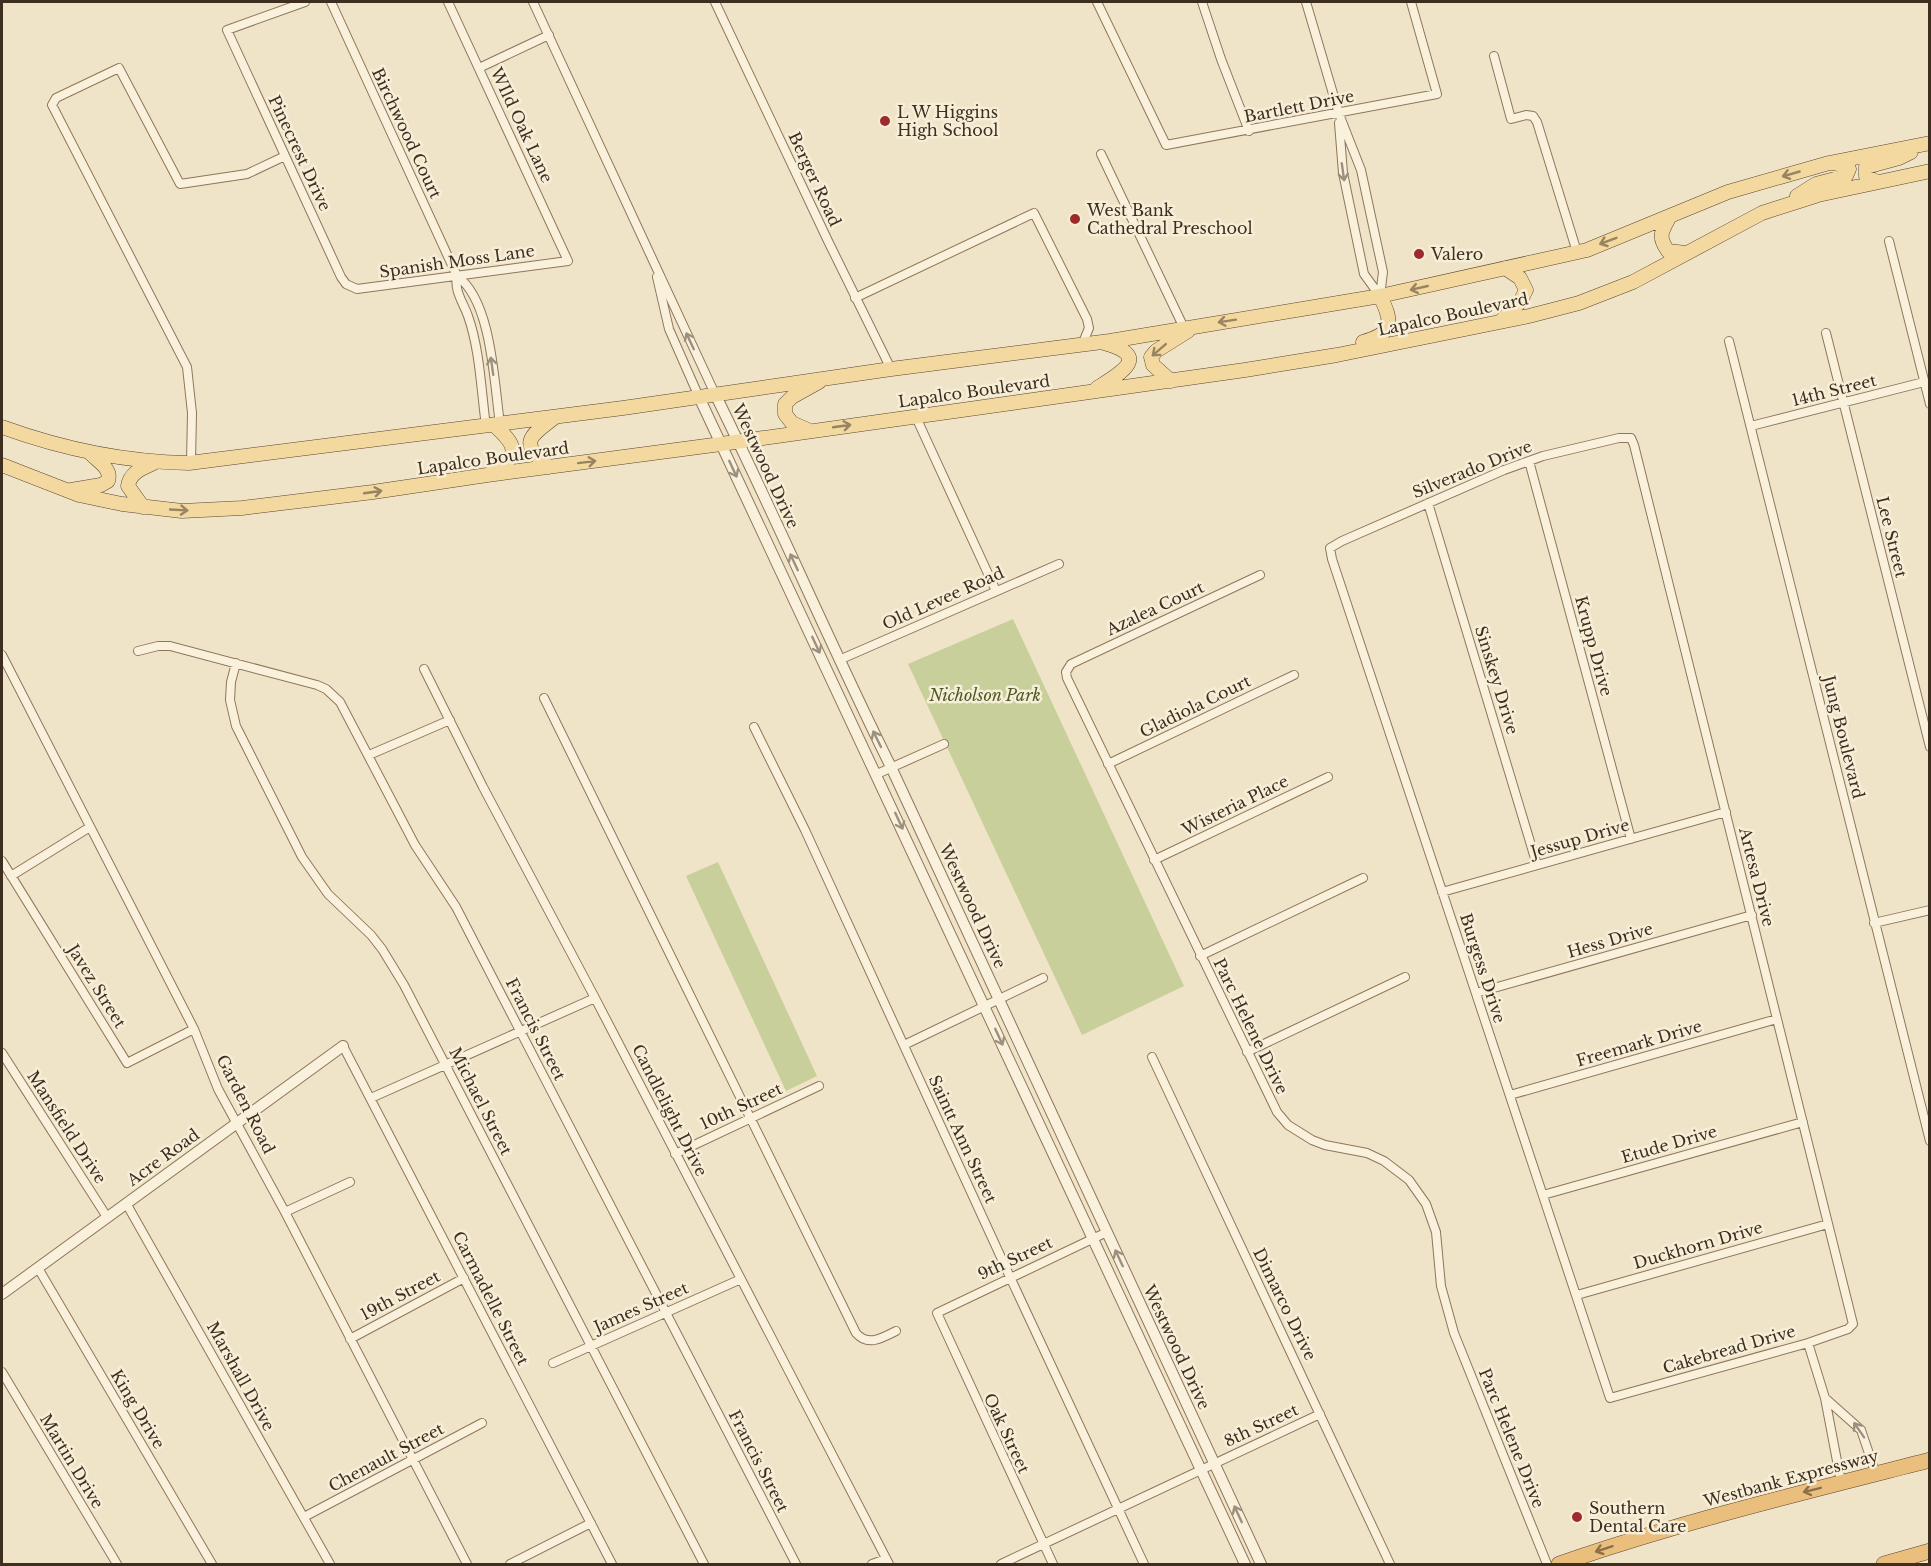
<svg xmlns="http://www.w3.org/2000/svg" width="1931" height="1566" font-family="'Libre Baskerville',serif">
  <rect width="100%" height="100%" fill="#f0e4c8"/>
  <path fill="#c9cf9b" d="M1013 619 1184 986 1082 1035 908 664Z
    M718 862 817 1076 786 1091 686 876Z"/>
  <g fill="none" stroke-linecap="round" stroke-linejoin="round">
    <defs>
      <path id="minor" d="M305 2 227 30 341 277 346 284 357 289 568 261 448 2
        M331 2 457 276
        M533 2 715 394
        M715 2 828 241 891 369
        M1097 2 1166 145 1437 94 1411 2
        M1202 2 1221 59 1249 131
        M1306 2 1339 114 1361 170 1383 272 1380 296
        M1494 56 1511 119 1526 115 1533 116 1537 122 1577 252
        M479 68 549 35
        M1339 123 1343 173 1364 274 1380 296
        M1101 154 1184 328
        M1889 241 1930 404
        M457 276C492 301 494 383 500 424
        M457 276C454 291 463 302 468 316 480 350 481 390 486 426
        M657 277 669 329 699 397
        M855 298 1034 213 1087 319 1089 328 1082 345
        M1826 333 1930 747
        M1729 341 1930 1141
        M915 415 996 591
        M1751 426 1924 382
        M1619 438H1631L1634 445 1853 1324 1848 1329 1808 1343 1610 1398 1332 559 1330 548 1342 541 1504 470 1543 456Z
        M1529 461 1631 839
        M191 462 192 413 187 367 52 105 56 98 119 68 180 184 247 174 285 156
        M1428 503 1537 865
        M1260 575 1071 664 1066 672 1067 678 1277 1112 1288 1125 1312 1140 1325 1145 1367 1153 1384 1161 1409 1180 1426 1204 1436 1232 1441 1286 1454 1333 1547 1564
        M138 651 158 646H170L317 685 326 689 340 702 415 845 456 907 796 1564
        M2 655 194 1029 218 1089 285 1212 467 1564
        M839 660 1059 564
        M236 663 231 682 230 700 236 726 302 857 328 894 371 935 382 949 404 985 704 1564
        M424 669 483 787 595 998 889 1564
        M544 698 856 1333C868 1347 882 1338 896 1331
        M754 727 805 830 1010 1277 1144 1564
        M369 755 450 720
        M1108 764 1294 675
        M877 774 944 744
        M1154 860 1328 777
        M2 861 127 1063 194 1029
        M11 876 90 827
        M1442 892 1726 812
        M1874 923 1930 910
        M1200 956 1363 878
        M1476 993 1752 915
        M904 1045 1043 978
        M343 1046 612 1564
        M1247 1052 1405 977
        M2 1053 107 1217
        M1152 1057 1390 1564
        M1510 1095 1777 1019
        M371 1098 595 998
        M675 1154 819 1086
        M1543 1195 1803 1122
        M126 1203 330 1564
        M285 1212 350 1182
        M38 1268 212 1564
        M1577 1295 1828 1224
        M350 1339 464 1278
        M1808 1343 1825 1398 1841 1482
        M553 1363 741 1279
        M2 1372 117 1564
        M1825 1398 1861 1430 1876 1474
        M304 1517 482 1423
        M510 1564 591 1523
        M872 1564 886 1559
        M1001 1564 1320 1414
        M1053 1564 937 1313 1107 1232"/>
      <path id="tertiary" d="M715 394C776 517 830 644 891 767L1261 1564
        M699 397 1245 1564
        M2 1294 343 1046"/>
      <path id="primary" d="M1877 182 1866 176V167L1899 158 1911 152
        M1797 196 1816 184 1846 176 1849 169 1845 165 1832 163
        M1670 216C1662 231 1657 236 1668 251L1686 253
        M1500 322 1520 302 1526 290 1520 278 1505 268
        M1363 342C1394 333 1393 322 1380 296
        M1171 381 1153 365 1151 357 1156 351 1188 331
        M1097 388C1121 373 1152 356 1104 343
        M2 427C63 449 123 462 189 463L623 408 891 369 1110 341 1380 296 1587 250 1728 192 1829 163 1930 143
        M808 430 792 423 785 414V404L792 397 819 382
        M2 465 79 495 122 504 182 511 242 508 373 492 487 475 721 444 1245 370 1337 355 1529 316 1579 303 1633 282 1762 213 1818 195 1930 171
        M549 467C520 443 527 438 554 418
        M492 472C522 455 516 445 494 425
        M71 490 101 485 108 481C112 469 99 462 91 454
        M143 507 128 486C130 472 143 468 154 463"/>
      <path id="trunk" d="M1559 1564C1680 1522 1805 1492 1930 1460
        M1884 1564 1930 1551"/>
    </defs>
    <use href="#minor" stroke="#8d765c" stroke-width="10"/>
    <use href="#tertiary" stroke="#8d765c" stroke-width="12"/>
    <use href="#primary" stroke="#5b4430" stroke-width="15"/>
    <use href="#trunk" stroke="#5b4430" stroke-width="16"/>
    <use href="#minor" stroke="#faf1dc" stroke-width="8"/>
    <use href="#tertiary" stroke="#faf1dc" stroke-width="10"/>
    <use href="#primary" stroke="#f3d9a0" stroke-width="14"/>
    <use href="#trunk" stroke="#eabe7c" stroke-width="15"/>
  </g>
  <defs><path id="oneway-shaft" d="M-6 0H5M1.5-3L5.5 0L1.5 3" fill="none" stroke-width="1.6" stroke-linecap="round" stroke-linejoin="round" transform="scale(1.5)"/></defs>
  <g stroke="#9c907e">
    <use href="#oneway-shaft" transform="translate(1343 172) rotate(82)"/>
    <use href="#oneway-shaft" transform="translate(690 341) rotate(-115)"/>
    <use href="#oneway-shaft" transform="translate(492 366) rotate(-98)"/>
    <use href="#oneway-shaft" transform="translate(733 469) rotate(65)"/>
    <use href="#oneway-shaft" transform="translate(794 562) rotate(-115)"/>
    <use href="#oneway-shaft" transform="translate(816 645) rotate(65)"/>
    <use href="#oneway-shaft" transform="translate(877 739) rotate(-116)"/>
    <use href="#oneway-shaft" transform="translate(899 821) rotate(65)"/>
    <use href="#oneway-shaft" transform="translate(999 1037) rotate(65)"/>
    <use href="#oneway-shaft" transform="translate(1119 1258) rotate(-115)"/>
    <use href="#oneway-shaft" transform="translate(1859 1430) rotate(-125)"/>
    <use href="#oneway-shaft" transform="translate(1238 1514) rotate(-115)"/>
  </g>
  <g stroke="#988460">
    <use href="#oneway-shaft" transform="translate(1791 174) rotate(164)"/>
    <use href="#oneway-shaft" transform="translate(1608 241) rotate(159)"/>
    <use href="#oneway-shaft" transform="translate(1419 288) rotate(167)"/>
    <use href="#oneway-shaft" transform="translate(1227 321) rotate(171)"/>
    <use href="#oneway-shaft" transform="translate(1159 350) rotate(139)"/>
    <use href="#oneway-shaft" transform="translate(842 426) rotate(-8)"/>
    <use href="#oneway-shaft" transform="translate(587 462) rotate(-7)"/>
    <use href="#oneway-shaft" transform="translate(373 492) rotate(-8)"/>
    <use href="#oneway-shaft" transform="translate(179 510) rotate(3)"/>
  </g>
  <g stroke="#8b6f49">
    <use href="#oneway-shaft" transform="translate(1812 1490) rotate(166)"/>
    <use href="#oneway-shaft" transform="translate(1604 1549) rotate(162)"/>
  </g>
  <g fill="#9e2a2b" stroke="#f7eed8" stroke-width="2">
    <circle cx="885" cy="121" r="6"/>
    <circle cx="1075" cy="219" r="6"/>
    <circle cx="1419" cy="254" r="6"/>
    <circle cx="1577" cy="1517" r="6"/>
  </g>
  <g text-anchor="middle" dominant-baseline="central" stroke-width="5" stroke-linejoin="round" paint-order="stroke">
    <g font-size="16" fill="#3d2e20" stroke="#f7eed8">
      <text transform="translate(1299 106) rotate(-11)">Bartlett Drive</text>
      <text transform="translate(522 125) rotate(65)">WIld Oak Lane</text>
      <text transform="translate(407 133) rotate(65)">Birchwood Court</text>
      <text transform="translate(300 153) rotate(65)">Pinecrest Drive</text>
      <text transform="translate(815 179) rotate(65)">Berger Road</text>
      <text transform="translate(457 261) rotate(-8)">Spanish Moss Lane</text>
      <text transform="translate(1453 314) rotate(-12)">Lapalco Boulevard</text>
      <text transform="translate(1834 390) rotate(-14)">14th Street</text>
      <text transform="translate(974 391) rotate(-8)">Lapalco Boulevard</text>
      <text transform="translate(493 458) rotate(-8)">Lapalco Boulevard</text>
      <text transform="translate(766 466) rotate(65)">Westwood Drive</text>
      <text transform="translate(1472 469) rotate(-22)">Silverado Drive</text>
      <text transform="translate(1892 537) rotate(76)">Lee Street</text>
      <text transform="translate(943 598) rotate(-24)">Old Levee Road</text>
      <text transform="translate(1155 608) rotate(-25)">Azalea Court</text>
      <text transform="translate(1594 646) rotate(75)">Krupp Drive</text>
      <text transform="translate(1497 680) rotate(73)">Sinskey Drive</text>
      <text transform="translate(1195 706) rotate(-26)">Gladiola Court</text>
      <text transform="translate(1844 737) rotate(76)">Jung Boulevard</text>
      <text transform="translate(1235 805) rotate(-26)">Wisteria Place</text>
      <text transform="translate(1580 838) rotate(-16)">Jessup Drive</text>
      <text transform="translate(1757 877) rotate(76)">Artesa Drive</text>
      <text transform="translate(973 906) rotate(65)">Westwood Drive</text>
      <text transform="translate(1610 940) rotate(-16)">Hess Drive</text>
      <text transform="translate(1483 968) rotate(72)">Burgess Drive</text>
      <text transform="translate(97 986) rotate(58)">Javez Street</text>
      <text transform="translate(1251 1026) rotate(64)">Parc Helene Drive</text>
      <text transform="translate(536 1029) rotate(63)">Francis Street</text>
      <text transform="translate(1639 1043) rotate(-16)">Freemark Drive</text>
      <text transform="translate(481 1101) rotate(63)">Michael Street</text>
      <text transform="translate(246 1104) rotate(63)">Garden Road</text>
      <text transform="translate(741 1106) rotate(-25)">10th Street</text>
      <text transform="translate(670 1110) rotate(63)">Candlelight Drive</text>
      <text transform="translate(67 1127) rotate(57)">Mansfield Drive</text>
      <text transform="translate(963 1139) rotate(65)">Saintt Ann Street</text>
      <text transform="translate(1669 1144) rotate(-16)">Etude Drive</text>
      <text transform="translate(163 1157) rotate(-36)">Acre Road</text>
      <text transform="translate(1698 1245) rotate(-16)">Duckhorn Drive</text>
      <text transform="translate(1015 1258) rotate(-25)">9th Street</text>
      <text transform="translate(400 1295) rotate(-28)">19th Street</text>
      <text transform="translate(491 1298) rotate(63)">Carmadelle Street</text>
      <text transform="translate(1285 1304) rotate(64)">Dimarco Drive</text>
      <text transform="translate(641 1307) rotate(-24)">James Street</text>
      <text transform="translate(1177 1347) rotate(65)">Westwood Drive</text>
      <text transform="translate(1729 1349) rotate(-16)">Cakebread Drive</text>
      <text transform="translate(241 1376) rotate(61)">Marshall Drive</text>
      <text transform="translate(138 1409) rotate(59)">King Drive</text>
      <text transform="translate(1261 1425) rotate(-25)">8th Street</text>
      <text transform="translate(1007 1433) rotate(65)">Oak Street</text>
      <text transform="translate(1512 1438) rotate(68)">Parc Helene Drive</text>
      <text transform="translate(386 1457) rotate(-28)">Chenault Street</text>
      <text transform="translate(72 1461) rotate(59)">Martin Drive</text>
      <text transform="translate(759 1461) rotate(63)">Francis Street</text>
      <text transform="translate(1791 1478) rotate(-15)">Westbank Expressway</text>
    </g>
    <g font-size="16" fill="#3d2e20" stroke="#f7eed8" text-anchor="start">
      <text x="897" y="112">L W Higgins<tspan x="897" dy="18">High School</tspan></text>
      <text x="1087" y="210">West Bank<tspan x="1087" dy="18">Cathedral Preschool</tspan></text>
      <text x="1431" y="254">Valero</text>
      <text x="1589" y="1508">Southern<tspan x="1589" dy="18">Dental Care</tspan></text>
    </g>
    <g font-size="16" font-style="italic" fill="#4d5a26" stroke="#f7eed8">
      <text x="985" y="695">Nicholson Park</text>
    </g>
  </g>
  <rect width="1931" height="1566" fill="none" stroke="#3d2e20" stroke-width="6"/>
</svg>
